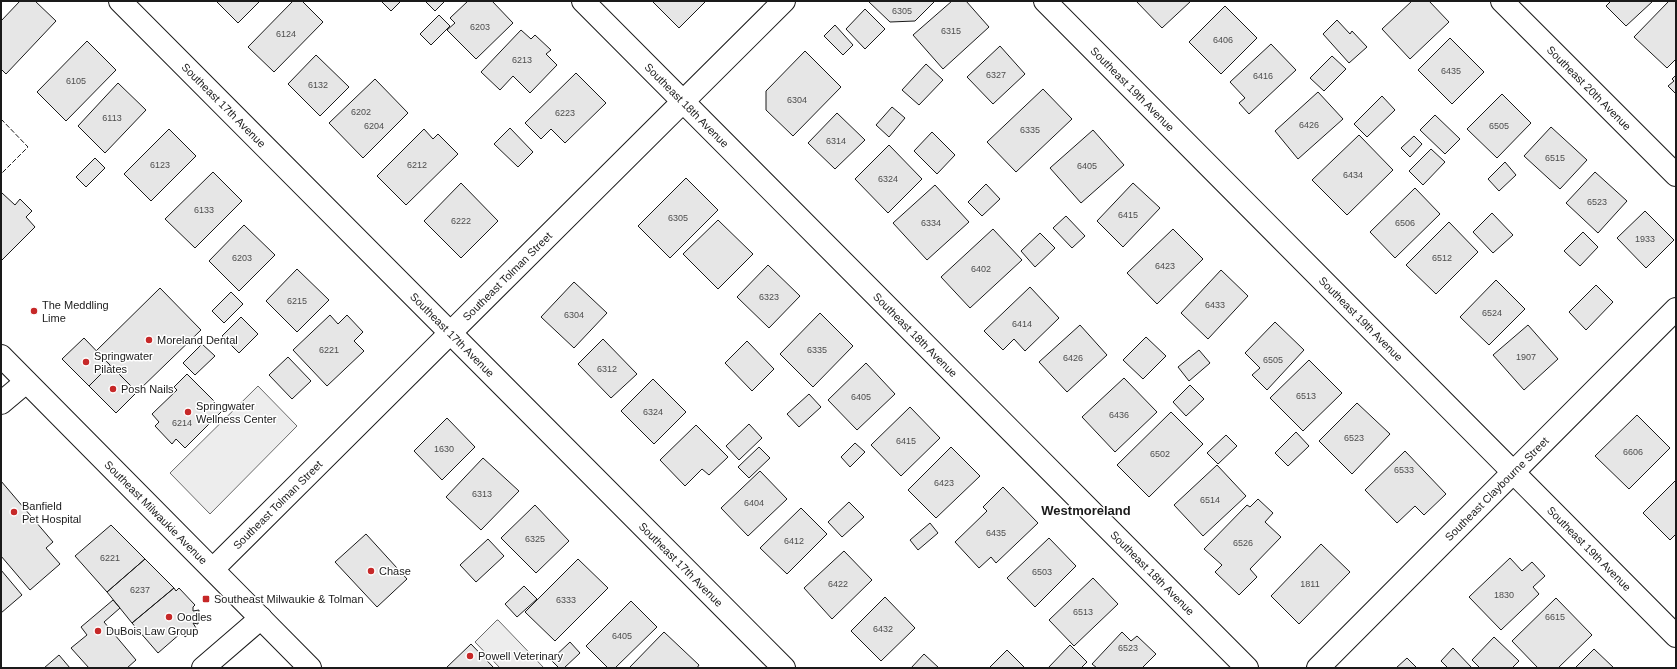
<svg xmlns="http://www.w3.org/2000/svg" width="1677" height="669" font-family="Helvetica,sans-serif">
  <rect width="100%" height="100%" fill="#fff"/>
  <path fill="#ededed" stroke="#6a6a6a" d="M258 386 297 426 210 514 170 473Z
    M497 620H498L544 668H500L475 642Z"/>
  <path fill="#e6e6e6" stroke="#1a1a1a" d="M20 1H35L56 21 6 74 1 69V21Z
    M216 1H260L238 23Z
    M293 1H302L323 22 274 72 248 47Z
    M381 1H401L391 11Z
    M425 1H445L435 11Z
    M468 1H492L513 23 476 59 447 30 455 23 450 18Z
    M652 1H706L679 28Z
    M868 1H935L915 21 890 22Z
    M952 1H966L989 27 943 69 913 35Z
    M1136 1H1191L1162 28Z
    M1412 1H1429L1449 22 1410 59 1382 29Z
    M1611 1H1653L1626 26 1606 6Z
    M1669 1H1676V59L1667 68 1634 37Z
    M1225 6 1257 38 1221 74 1189 42Z
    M865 9 885 29 865 49 846 29Z
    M439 15 450 26 431 45 420 34Z
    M1337 20 1350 34 1352 31 1367 47 1349 63 1323 34Z
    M835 25 853 45 843 55 824 36Z
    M521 30 531 39 535 35 551 50 546 54 557 65 530 93 513 76 500 90 481 72Z
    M1450 38 1484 72 1452 104 1418 70Z
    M87 41 116 70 66 121 37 92Z
    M1271 44 1296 70 1249 114 1239 103 1245 98 1230 82Z
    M1000 46 1025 74 993 104 967 77Z
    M805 51 841 87 793 136 766 110V91Z
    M316 55 349 87 320 116 288 84Z
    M1332 56 1346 69 1324 91 1310 78Z
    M926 64 943 80 919 105 902 90Z
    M576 73 606 103 565 143 551 129 541 139 525 123Z
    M1676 75V94L1668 86 1674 81 1672 79Z
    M375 79 408 113 363 158 329 123Z
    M118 83 146 110 105 153 78 126Z
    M1043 89 1072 119 1016 172 987 142Z
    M1318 92 1343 119 1298 159 1275 131Z
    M1502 94 1531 123 1497 158 1467 129Z
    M1382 96 1395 110 1367 137 1354 124Z
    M892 107 905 118 889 137 876 125Z
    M837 113 865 140 835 169 808 143Z
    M1435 115 1460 139 1445 154 1420 130Z
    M1551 127 1587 160 1560 189 1524 156Z
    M510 128 533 152 518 167 494 144Z
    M169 129 196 156 151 201 124 174Z
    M424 129 433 139 438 134 458 154 406 205 377 176Z
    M1093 130 1124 165 1081 203 1050 168Z
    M932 132 955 155 937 174 914 151Z
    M1359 135 1393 170 1347 215 1312 180Z
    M1414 136 1422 144 1410 157 1401 148Z
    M889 145 922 179 888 213 855 179Z
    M1431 149 1445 162 1423 185 1409 171Z
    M95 158 105 168 86 187 76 177Z
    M1505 162 1516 175 1499 191 1488 179Z
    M213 172 242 201 195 248 165 219Z
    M1595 172 1627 201 1598 233 1566 203Z
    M686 178 718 210 670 258 638 226Z
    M461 183 498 221 461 258 424 221Z
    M1133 183 1160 208 1123 247 1097 221Z
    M986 184 1000 199 982 216 968 202Z
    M935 185 969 222 927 260 893 223Z
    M1415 188 1440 214 1395 258 1370 232Z
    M2 193 15 205 20 199 32 211 26 217 35 227 1 261V194Z
    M1645 211 1674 240 1646 268 1617 238Z
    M1492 213 1513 235 1493 253 1473 232Z
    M1066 216 1085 236 1072 248 1053 228Z
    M718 220 753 254 718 289 683 254Z
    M1449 222 1478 252 1436 294 1406 265Z
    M244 225 275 255 239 291 209 261Z
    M993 229 1022 260 970 308 941 277Z
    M1173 229 1203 259 1157 304 1127 273Z
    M1583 232 1598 247 1580 266 1564 251Z
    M1040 233 1055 248 1035 267 1021 251Z
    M768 265 800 296 769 328 737 297Z
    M297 269 329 300 297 332 266 301Z
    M1221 270 1248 296 1208 339 1181 313Z
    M1496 280 1525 309 1489 345 1460 317Z
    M574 282 607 313 574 348 541 317Z
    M1596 285 1613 302 1586 330 1569 312Z
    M1030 287 1059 318 1025 351 1014 339 1003 350 984 331Z
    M160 288 201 330 137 392 96 351Z
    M231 292 243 304 224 323 212 311Z
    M820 313 853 346 813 387 780 354Z
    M330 315 338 324 347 315 363 332 354 341 364 351 327 386 293 350Z
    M241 317 258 334 239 353 222 336Z
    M1275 322 1304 350 1267 390 1252 375 1260 368 1245 353Z
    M1080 325 1107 355 1067 392 1039 362Z
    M1528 325 1558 359 1524 390 1493 355Z
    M1146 337 1166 356 1143 379 1123 360Z
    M84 338 110 365 89 386 62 359Z
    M603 339 637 374 611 398 578 364Z
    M747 341 774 369 752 391 725 363Z
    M202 344 215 356 195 375 183 363Z
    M1199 350 1210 363 1189 381 1178 367Z
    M288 357 311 381 292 399 269 375Z
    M1309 360 1342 393 1303 431 1270 398Z
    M866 363 895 394 857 430 828 400Z
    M110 365 137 392 116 413 89 386Z
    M187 374 223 410 185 448 176 439 172 444 155 426 159 422 152 414 177 390 174 387Z
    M1124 378 1157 412 1115 452 1082 417Z
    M653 379 686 412 654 444 621 411Z
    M1190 385 1204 399 1186 416 1173 402Z
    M809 394 821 407 799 427 787 414Z
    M1357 403 1390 434 1352 474 1319 441Z
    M910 407 940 438 901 476 871 445Z
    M1171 412 1203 444 1149 497 1117 465Z
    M1637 415 1670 448 1629 489 1595 456Z
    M447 418 475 447 442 480 414 451Z
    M749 424 762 438 739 460 726 446Z
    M696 425 728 457 709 475 702 469 685 486 660 460Z
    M1296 432 1309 446 1288 466 1275 453Z
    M1226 435 1237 446 1218 464 1207 453Z
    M855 443 865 452 850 467 841 457Z
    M759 447 770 458 749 478 738 467Z
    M951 447 980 476 936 518 908 490Z
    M1405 451 1446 494 1424 515 1415 506 1397 523 1365 490Z
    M483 458 519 491 481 530 446 497Z
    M1217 465 1246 496 1203 536 1174 505Z
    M760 471 787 499 748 536 721 508Z
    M1676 480V534L1670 540 1643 513Z
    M1 481 53 542 46 548 60 564 30 590 1 556Z
    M1003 487 1038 523 996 563 991 557 979 568 955 542 987 511 983 507Z
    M1258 499 1273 513 1265 522 1281 537 1250 569 1257 577 1239 595 1215 572 1222 565 1204 549 1247 505 1250 507Z
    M849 502 864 517 842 537 828 522Z
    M535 505 569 541 536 573 501 538Z
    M801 508 827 534 787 574 760 548Z
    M930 523 938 533 918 550 910 540Z
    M111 525 145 559 107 592 75 556Z
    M366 534 407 579 377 607 335 562Z
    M1049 538 1076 566 1035 607 1007 578Z
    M488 539 504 556 476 582 460 565Z
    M1321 544 1350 572 1299 624 1271 596Z
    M844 551 872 580 832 619 804 588Z
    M1510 558 1522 571 1532 562 1545 576 1533 587 1539 594 1501 630 1469 597Z
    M145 559 174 588 132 623 107 592Z
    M578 559 608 588 555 641 525 612Z
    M1 570 22 595 1 613Z
    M1093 578 1118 604 1074 646 1049 620Z
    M524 586 537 599 517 617 505 604Z
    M174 588 176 591 179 588 195 605 193 607V611L199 610 198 624 193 623 196 628 185 637 181 633 158 653 132 623Z
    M885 597 915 628 881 661 851 631Z
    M1556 598 1592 635 1558 668H1538L1512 641Z
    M113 600 120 608 104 622 136 660 127 668H89L71 648 87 635 81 627Z
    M631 601 657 627 615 668H608L586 646Z
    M664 632 699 665 697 668H629Z
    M1122 632 1131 641 1137 636 1156 654 1142 668H1097L1092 664Z
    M1494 637 1519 661 1512 668H1480L1472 660Z
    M570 642 580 653 564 668H559L551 660Z
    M471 644 494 668H446Z
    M1070 645 1087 662 1081 668H1048Z
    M1453 648 1472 668H1448L1441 661Z
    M1594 649 1614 668H1575Z
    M1007 650 1025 668H989Z
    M924 654 939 668H911Z
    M59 655 70 668H44Z
    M1407 658 1417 668H1396Z"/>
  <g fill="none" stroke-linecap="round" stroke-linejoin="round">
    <defs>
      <g id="minor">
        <path id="s1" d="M120 1 784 668"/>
        <path id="s2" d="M583 1 1247 668"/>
        <path id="s3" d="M1045 1 1676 636"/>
        <path id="s4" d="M1502 1 1676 175"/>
        <path d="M1 403 26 382"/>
        <path id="s5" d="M213 569 784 1"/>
        <path d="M203 668 261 618"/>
        <path id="s6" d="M1318 668 1676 309"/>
      </g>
      <g id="major">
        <path id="s7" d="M1 356 310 668"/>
      </g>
    </defs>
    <use href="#minor" stroke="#1a1a1a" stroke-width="24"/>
    <use href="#major" stroke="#1a1a1a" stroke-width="24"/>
    <use href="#minor" stroke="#fff" stroke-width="22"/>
    <use href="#major" stroke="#fff" stroke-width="22"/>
    <path stroke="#1a1a1a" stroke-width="1" stroke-dasharray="5 2" stroke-linecap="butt" d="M1 119 28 147 1 174"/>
  </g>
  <g fill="#c62828" stroke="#fff" stroke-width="1.5">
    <circle cx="34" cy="311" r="4"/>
    <circle cx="149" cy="340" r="4"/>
    <circle cx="86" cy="362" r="4"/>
    <circle cx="113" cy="389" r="4"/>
    <circle cx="188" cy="412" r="4"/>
    <circle cx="14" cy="512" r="4"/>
    <circle cx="371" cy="571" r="4"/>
    <rect x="202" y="595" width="8" height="8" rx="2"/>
    <circle cx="169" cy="617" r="4"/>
    <circle cx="98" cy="631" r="4"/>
    <circle cx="470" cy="656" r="4"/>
  </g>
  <g text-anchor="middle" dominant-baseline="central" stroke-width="3" stroke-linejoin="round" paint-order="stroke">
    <g font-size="9" fill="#4d4d4d">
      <text x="902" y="11">6305</text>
      <text x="480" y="27">6203</text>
      <text x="951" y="31">6315</text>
      <text x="286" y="34">6124</text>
      <text x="1223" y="40">6406</text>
      <text x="522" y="60">6213</text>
      <text x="1451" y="71">6435</text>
      <text x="996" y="75">6327</text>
      <text x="1263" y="76">6416</text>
      <text x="76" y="81">6105</text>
      <text x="318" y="85">6132</text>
      <text x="797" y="100">6304</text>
      <text x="361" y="112">6202</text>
      <text x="565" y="113">6223</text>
      <text x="112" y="118">6113</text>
      <text x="1309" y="125">6426</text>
      <text x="374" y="126">6204</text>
      <text x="1499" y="126">6505</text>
      <text x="1030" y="130">6335</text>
      <text x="836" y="141">6314</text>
      <text x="1555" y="158">6515</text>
      <text x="160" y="165">6123</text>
      <text x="417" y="165">6212</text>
      <text x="1087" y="166">6405</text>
      <text x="1353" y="175">6434</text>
      <text x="888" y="179">6324</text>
      <text x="1597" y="202">6523</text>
      <text x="204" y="210">6133</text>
      <text x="1128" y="215">6415</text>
      <text x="678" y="218">6305</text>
      <text x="461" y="221">6222</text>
      <text x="931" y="223">6334</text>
      <text x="1405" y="223">6506</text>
      <text x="1645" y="239">1933</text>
      <text x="242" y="258">6203</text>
      <text x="1442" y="258">6512</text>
      <text x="1165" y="266">6423</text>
      <text x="981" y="269">6402</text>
      <text x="769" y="297">6323</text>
      <text x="297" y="301">6215</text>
      <text x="1215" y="305">6433</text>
      <text x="1492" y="313">6524</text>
      <text x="574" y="315">6304</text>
      <text x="1022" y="324">6414</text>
      <text x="329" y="350">6221</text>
      <text x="817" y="350">6335</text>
      <text x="1526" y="357">1907</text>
      <text x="1073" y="358">6426</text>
      <text x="1273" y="360">6505</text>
      <text x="607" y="369">6312</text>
      <text x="1306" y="396">6513</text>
      <text x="861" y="397">6405</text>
      <text x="653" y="412">6324</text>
      <text x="1119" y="415">6436</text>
      <text x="182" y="423">6214</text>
      <text x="1354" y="438">6523</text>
      <text x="906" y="441">6415</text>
      <text x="444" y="449">1630</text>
      <text x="1633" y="452">6606</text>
      <text x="1160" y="454">6502</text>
      <text x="1404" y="470">6533</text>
      <text x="944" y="483">6423</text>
      <text x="482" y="494">6313</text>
      <text x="1210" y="500">6514</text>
      <text x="754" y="503">6404</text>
      <text x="996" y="533">6435</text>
      <text x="535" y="539">6325</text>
      <text x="794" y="541">6412</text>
      <text x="1243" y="543">6526</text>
      <text x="110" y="558">6221</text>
      <text x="1042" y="572">6503</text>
      <text x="838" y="584">6422</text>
      <text x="1310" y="584">1811</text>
      <text x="140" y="590">6237</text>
      <text x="1504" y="595">1830</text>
      <text x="566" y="600">6333</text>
      <text x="1083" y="612">6513</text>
      <text x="1555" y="617">6615</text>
      <text x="883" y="629">6432</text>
      <text x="622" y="636">6405</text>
      <text x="1128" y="648">6523</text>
    </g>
    <g font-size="11" fill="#1a1a1a" stroke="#fff">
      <text stroke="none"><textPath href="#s4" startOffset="123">Southeast 20th Avenue</textPath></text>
      <text stroke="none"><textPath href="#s3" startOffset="124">Southeast 19th Avenue</textPath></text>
      <text stroke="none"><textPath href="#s1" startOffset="147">Southeast 17th Avenue</textPath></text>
      <text stroke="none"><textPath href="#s2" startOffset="147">Southeast 18th Avenue</textPath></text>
      <text stroke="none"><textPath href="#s5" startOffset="415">Southeast Tolman Street</textPath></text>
      <text stroke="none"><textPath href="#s3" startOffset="448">Southeast 19th Avenue</textPath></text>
      <text stroke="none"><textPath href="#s1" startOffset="471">Southeast 17th Avenue</textPath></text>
      <text stroke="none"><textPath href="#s2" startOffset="471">Southeast 18th Avenue</textPath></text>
      <text stroke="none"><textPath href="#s6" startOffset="253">Southeast Claybourne Street</textPath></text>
      <text stroke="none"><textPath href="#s5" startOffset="91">Southeast Tolman Street</textPath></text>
      <text stroke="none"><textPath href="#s7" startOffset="220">Southeast Milwaukie Avenue</textPath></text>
      <text stroke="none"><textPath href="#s3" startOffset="772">Southeast 19th Avenue</textPath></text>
      <text stroke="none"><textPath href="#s1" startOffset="795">Southeast 17th Avenue</textPath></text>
      <text stroke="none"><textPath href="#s2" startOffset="807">Southeast 18th Avenue</textPath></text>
    </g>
    <g font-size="11" fill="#1a1a1a" stroke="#fff" text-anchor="start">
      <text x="42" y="305">The Meddling<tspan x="42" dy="13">Lime</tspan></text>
      <text x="157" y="340">Moreland Dental</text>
      <text x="94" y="356">Springwater<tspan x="94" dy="13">Pilates</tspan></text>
      <text x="121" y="389">Posh Nails</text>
      <text x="196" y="406">Springwater<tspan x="196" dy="13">Wellness Center</tspan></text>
      <text x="22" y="506">Banfield<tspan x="22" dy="13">Pet Hospital</tspan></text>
      <text x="379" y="571">Chase</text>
      <text x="214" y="599">Southeast Milwaukie &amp; Tolman</text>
      <text x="177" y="617">Oodles</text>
      <text x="106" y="631">DuBois Law Group</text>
      <text x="478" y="656">Powell Veterinary</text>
    </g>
    <g font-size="13" font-weight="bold" fill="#1a1a1a" stroke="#fff">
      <text x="1086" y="510">Westmoreland</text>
    </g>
  </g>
  <rect width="1677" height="669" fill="none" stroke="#1a1a1a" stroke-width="4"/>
</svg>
